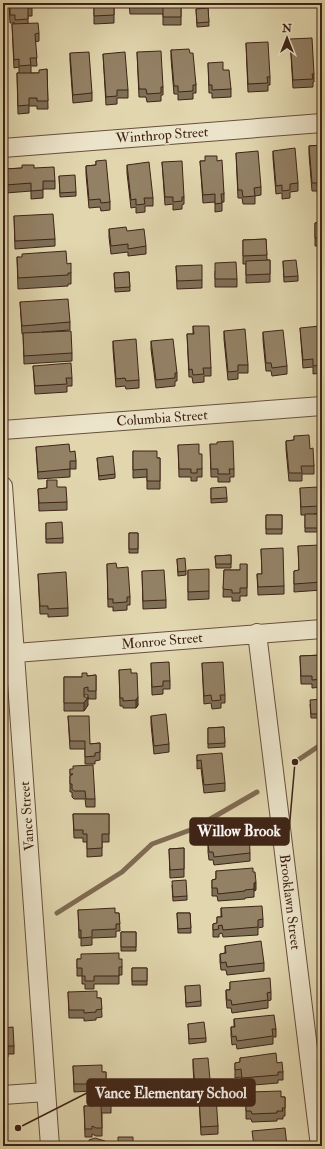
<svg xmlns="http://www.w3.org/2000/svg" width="325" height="1149" font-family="'IM FELL Double Pica',serif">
  <rect width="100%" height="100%" fill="#e1d6ae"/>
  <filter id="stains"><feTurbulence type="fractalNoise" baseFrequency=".005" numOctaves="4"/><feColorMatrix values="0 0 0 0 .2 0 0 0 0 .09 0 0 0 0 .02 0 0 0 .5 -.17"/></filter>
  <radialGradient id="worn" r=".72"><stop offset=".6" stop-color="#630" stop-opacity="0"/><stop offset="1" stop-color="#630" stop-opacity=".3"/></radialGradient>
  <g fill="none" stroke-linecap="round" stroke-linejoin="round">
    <path stroke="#7f6a52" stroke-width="5" d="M295 762 322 744
      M57 913 122 872 152 844 193 829 257 792"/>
    <defs>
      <path id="minor" d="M3 148 322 123
        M3 430 322 406
        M3 486 50 1146
        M257 633 320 1146
        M3 654 322 629
        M3 1095 46 1092"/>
    </defs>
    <use href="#minor" stroke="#68503c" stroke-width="20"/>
    <use href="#minor" stroke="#ece4ca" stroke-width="18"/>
  </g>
  <path fill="#7e6f57" stroke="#3f2416" d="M9 3H32V16H28V23L39 33V41L35 42 37 66H31V73H39L47 69 48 109H37V106H29V113L18 114 17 73H19V67L14 68 12 24H15V23H10Z
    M94 3H114V23L94 24Z
    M129 3H181V25H163V14H130Z
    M208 8 209 26 197 27 196 9Z
    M290 39 314 74V82H313V87L293 88Z
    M246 43 270 77V85H268V91L248 92Z
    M171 50 190 53 196 85V93H193V99L178 100V94H174L171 58Z
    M137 52 163 87V95H161V101L147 102 146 97H139Z
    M70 53 92 93V101L73 103 70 61Z
    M103 54 128 90V98H117V104L106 105Z
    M208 63 223 70 231 89V97L212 98V93H209Z
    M322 145V197H318L317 191H312L309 154V146Z
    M273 151 298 183V191L290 192V198L282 199V193L276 194 273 158Z
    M236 153 261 187V195L255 196V204H243L242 198H238Z
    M96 161 110 202V210L101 211 100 207 89 208 86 174V166L96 165Z
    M200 161H217L224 194V202H222V211L215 212V202L203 203Z
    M162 162 184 197V204L182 205V209L173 210V204L165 205Z
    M127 165 153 198V206H145V212L136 213V207L131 208 127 173Z
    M22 168H34L55 181V189H43V198L31 199V191L6 193 5 169Z
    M59 176 76 192V196L60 197Z
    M14 216 55 239V246L15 249Z
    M322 222V246H315V223Z
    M109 229 146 246V254L128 256V252L111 254 109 237Z
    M266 239 267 260H270V282L246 283V264H243V240Z
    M17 257 67 264 71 273V284H68V286L18 289Z
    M283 261 298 276V281L284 282Z
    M176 266 202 280V288L177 289Z
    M215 271 237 279V287H215Z
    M129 272 130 291 115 292 114 273Z
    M20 302 70 322V330L42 332 72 353V361L24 364 23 334H22Z
    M193 326 211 368V376H204V382L193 383 192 377H189L187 334H193Z
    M300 328 322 348V373L313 374V367L303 368Z
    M224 331 248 365V373H238V379L228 380 224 339Z
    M263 332 287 366V374L272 376 271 371H266L263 340Z
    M113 341 139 380V388L126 389 125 386 116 387 113 349Z
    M151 341 177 373V381H175V386L156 388 151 349Z
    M33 366 72 378V386H67V392L35 394Z
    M294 436 310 449 314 466V474H302V481H289L286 449V441L294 440Z
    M210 444 234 469V477H230V482H218V477H211Z
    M178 445 199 454 202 469V477H197V481H191V477H179Z
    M36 447 70 452 76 461V469H70V477L38 479Z
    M133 451 157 458H160V489H147V477L133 478Z
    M97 458 115 474V478L99 480Z
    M47 480 57 487 67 502V510L39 511 38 489 47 488Z
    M211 488 227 498V502L211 503Z
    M300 488 319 506V514H314H320V532H305V515H301Z
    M266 515H282V534H266Z
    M46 523 63 538V543H46Z
    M129 533H138V553H129Z
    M298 546 322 582V590L294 592V571L299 570Z
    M261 549 284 586V594L258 595 257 574H262Z
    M231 555V568H216L215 556Z
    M177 559 186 571V575L178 576Z
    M107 564 117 568 130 597V605H127V610L113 611V607H108Z
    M247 564V596H240V601H232V597H223L224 570H240Z
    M188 570 209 591V599L188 600Z
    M142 571 166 600V608L143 609Z
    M38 574 68 608V616L48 617V614H40Z
    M322 655V687L312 688V684H301L300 656Z
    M151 663 170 681V689H163V694L152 695Z
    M202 663 225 695V703H221V708L212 709 211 703 204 704Z
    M119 670 131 673 138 705 136 708H123V706H120Z
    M96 675V699H88V695H84V697L88 705 84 711H64V677H82L87 676Z
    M322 699V718H311L310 704Z
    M68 716 90 744 100 743V760L95 761V764H85V749H70Z
    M151 716 169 744V752L154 754 151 724Z
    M224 727 225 747 208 748V728Z
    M322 753V777H320V754Z
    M197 755 225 783V791L204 793 201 768 197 769Z
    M70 769 95 799V807H86L85 799H74L72 797V792H70Z
    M73 814H109V842H102V856L87 857V842H83V838H74Z
    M212 834 250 853V861L214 865 213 860H209L208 852V844H212Z
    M184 848V877L170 878 169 849Z
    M216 871 256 890 254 891V897L245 898V899L218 901 217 896H212V880L216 879Z
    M172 885 187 896V900L173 901Z
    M221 908 263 919V927L258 928V935L223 937 222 933 219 934V937H213V924L217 923V917H221Z
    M78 910 115 913H119L120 931H116V937L92 938V945L81 946V938H79Z
    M177 913H190L191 933H178Z
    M121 932H136V951H121Z
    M225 946 264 963V971L227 975 226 970H221L220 962V954L225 953Z
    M77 959H119L122 967V975H119V984H94V989H85V984H82V976H77Z
    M132 968H147V985H132Z
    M230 982 271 992V1000L268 1001V1008L232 1013 231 1008H227L226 998V990H230Z
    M185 986 201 1001V1006L186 1007Z
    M68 992 97 998H101L102 1017 96 1018V1020L84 1021V1018H69Z
    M234 1019 276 1029V1037H273V1044L237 1049 236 1044 232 1045 231 1035V1027H234Z
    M188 1024 206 1038V1042L189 1044Z
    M3 1028 14 1046V1054H8V1057L3 1058Z
    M240 1058 277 1063 283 1072V1080H278V1083L242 1086 241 1077 235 1078V1063L240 1062Z
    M193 1059 211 1090V1097L218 1126V1134L201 1135 199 1099H195L193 1067Z
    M73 1066 102 1072H106V1095L90 1096V1091L74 1092Z
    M250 1092 281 1097H285V1116H283V1119H277V1121L252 1122 251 1119H246V1104H250Z
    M111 1096V1113H102V1136H96L92 1134V1137H85L84 1106H93Z"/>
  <path fill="#675a47" stroke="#3f2416" d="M88 697V705L84 711V703Z
    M138 697V705L136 708V700Z
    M256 882V890L254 891V883Z"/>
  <path fill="#938165" stroke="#3f2416" d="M10 3H32V8H28V19L15 20V15H10Z
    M94 3H114V15L94 16Z
    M130 3H181V17H163V6H130Z
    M208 8 209 22 197 23 196 9Z
    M38 23 39 33 35 34 37 58H30L31 65 19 66V59L14 60 12 24Z
    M312 38 314 74H312L313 79 293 80 290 39Z
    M268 42 270 77H267L268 83 248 84 246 43Z
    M189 49 190 53H193L196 85H193V91L178 92V86H174L171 50Z
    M161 51 163 87H161V93L147 94 146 89H139L137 52Z
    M89 52 92 93 73 95 70 53Z
    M125 52 128 90H117V96L106 97 103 54Z
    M223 62V70H229L231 89 212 90V85H209L208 63Z
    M47 69 48 101H37V98H29V105L18 106 17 73H39V70Z
    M322 145V189H318L317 183H312L309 146Z
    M295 148 298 183 290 184V190L282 191V185L276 186 273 151Z
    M258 151 261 187 254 188 255 196 243 197 242 190H238L236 153Z
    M205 156H217V161L222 160 224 194H221L222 203 215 204V194L203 195 200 161H205Z
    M106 160 110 202 101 203 100 199 89 200 86 166 96 165V161Z
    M182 161 184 197H182V201L173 202V197H165L162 162Z
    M149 162 153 198H144L145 204 136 205V199L131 200 127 165Z
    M22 165H34V168L54 167 55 181H43V190L31 191V183L6 185 5 169 22 168Z
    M75 175 76 192 60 193 59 176Z
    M53 214 55 239 15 241 14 216Z
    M322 222V238H315V223Z
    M126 227 127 231 144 229 146 246 128 249V244L111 246 109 229Z
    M266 239 267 255 243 256V240Z
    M66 251 67 264 71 263V273H68V275L18 278 17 257H22V254Z
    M270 260V274L246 275V261Z
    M296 260 298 276 284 277 283 261Z
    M236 262 237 279H215V263Z
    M202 265V280L177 281 176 266Z
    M129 272 130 287 115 288 114 273Z
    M68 299 70 322 22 326 20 302Z
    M193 326H209L211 368H203L204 374 193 375 192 369 189 370 187 334H194Z
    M320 326 322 348V365L313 366V359L303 360 300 328Z
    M245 329 248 365H238V371L228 372 224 331Z
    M283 330 287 366 272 368 271 363H266L263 332Z
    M71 331 72 353 24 356 23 333Z
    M136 339 139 380 126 381 125 378 116 379 113 341Z
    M173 339 177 373H175V378L156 380 151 341Z
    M71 363 72 378H66L67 384 35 386 33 366Z
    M309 435 310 449 313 448 314 466H301L302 473H289L286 441 294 440V436Z
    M233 441 234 469H229L230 474H218V469H211L210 444H217V442Z
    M69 444 70 452 75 451 76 461H70V469L38 472 36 447Z
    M199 444V454H202V469H197V473H191V469H179L178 445Z
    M133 451H157V458H160V481H147V469L133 470Z
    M113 456 115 474 99 476 97 458Z
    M47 480H57V487H66L67 502 39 503 38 489 47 488Z
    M226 487 227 498 211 499V488Z
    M318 487 319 506 301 507 300 488Z
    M305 514H320V528H305Z
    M266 515H282V529H266Z
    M62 522 63 538 46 539V523Z
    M129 533H138V549H129Z
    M320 545 322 582 294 584V571L299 570 298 546Z
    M283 548 284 586 258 587 257 574H262L261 549Z
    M231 555V564H216L215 556Z
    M185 558 186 571 178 572 177 559Z
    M116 563 117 568 128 567 130 597H127V602L113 603V599H108L107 564Z
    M240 564H247V588H240V593H232V590L223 589 224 570H240Z
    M209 569V591L188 592V570Z
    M164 570 166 600 143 601 142 571Z
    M66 572 68 608 48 609V606H40L38 574Z
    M322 655V679L312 680V676H301L300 656Z
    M169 662 170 681H163V686L152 687 151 663Z
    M223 662 225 695H220L221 700 212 701 211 695 204 696 202 663Z
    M131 669V673H137L138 697 136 700 123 701V698H120L119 670Z
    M82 673H87V676L96 675V691H88V687L84 688V697H88L84 703H64V677H82Z
    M322 699V714H311L310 700Z
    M166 714 169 744 154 746 151 716Z
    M68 716H89L90 744 100 743V752L95 753V756L85 757V741H70Z
    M224 727 225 743 208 744V728Z
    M222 753 225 783 204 785 201 760 197 761V755Z
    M322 753V769H320V754Z
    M93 765 95 799H86L85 791H74L72 789V784H70V776L73 774H70V769H73V766Z
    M73 814H109V834H102V848L87 849V834H83V830H74Z
    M249 830 250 853 214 857 213 852H209L208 844H212V834Z
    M184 848V869L170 870 169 849Z
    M253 868V872H255L256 882 254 883V889L245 890V891L218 894 217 888H212V880L216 879V871Z
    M186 880 187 896 173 897 172 881Z
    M262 906 263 919 258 920V927L223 930 222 925 218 926 219 929 213 930V924L217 923V917H222L221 908Z
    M115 908V913H119L120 924H116V929L92 930V937L81 938V930H79L78 910Z
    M177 913H190L191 928 178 929Z
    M121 932H136V947H121Z
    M261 941 264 963 227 967 226 962 221 963 220 954 226 953 225 946Z
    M119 953V959H122V967H119V976H94V981H85V976H82V968H77V959H81V954Z
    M132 968H147V981H132Z
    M270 978 271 992 267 993 268 1000 232 1005 231 1000H227L226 990H230V982Z
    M200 985 201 1001 186 1003 185 986Z
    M97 991V998H101L102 1009 96 1010V1012L84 1013V1010H69L68 992Z
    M274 1015 276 1029H272L273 1036 237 1041 236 1036 232 1037 231 1027H235L234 1019Z
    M204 1022 206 1038 189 1039 188 1024Z
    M13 1027 14 1046H8V1049L3 1050V1028Z
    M276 1053 277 1063 282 1062 283 1072H278V1075L242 1078 241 1069 235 1070V1063L240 1062V1058Z
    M208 1058 211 1090 195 1091 193 1059Z
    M102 1065V1072H106V1087L90 1088V1084H74L73 1066Z
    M281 1091V1097H285V1108H282L283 1111H277V1113L252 1114 251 1111H246V1104H250V1092Z
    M93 1096H111V1105H101L102 1128H96L92 1126V1129H85L84 1106H93Z
    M216 1097 218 1126 201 1127 199 1098Z
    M285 1128 287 1146H254L252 1131Z
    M118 1137H133V1146H118Z
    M95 1138 105 1141 106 1146H79L84 1145V1142H89V1140Z"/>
  <g text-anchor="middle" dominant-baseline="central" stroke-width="3" stroke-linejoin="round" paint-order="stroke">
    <g font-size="14" fill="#3f2416" stroke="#ece4ca">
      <text transform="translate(162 135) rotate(-4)">Winthrop Street</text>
      <text transform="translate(162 418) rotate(-4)">Columbia Street</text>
      <text transform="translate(162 641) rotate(-5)">Monroe Street</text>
      <text transform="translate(27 816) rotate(-94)">Vance Street</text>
      <text transform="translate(290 902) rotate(83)">Brooklawn Street</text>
    </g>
  </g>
  <path fill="none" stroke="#3f2416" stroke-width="1.5" d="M295 762L289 831M18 1128L87 1093"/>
  <g fill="#3f2416" stroke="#ece4ca" stroke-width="1.5">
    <circle cx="295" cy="762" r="4"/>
    <circle cx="18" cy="1128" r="4"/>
  </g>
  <g fill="#3f2416" stroke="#3f2416" stroke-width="1.5">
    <rect x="190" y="818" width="99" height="27" rx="4"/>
    <rect x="87" y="1079" width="168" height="27" rx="4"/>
  </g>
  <g font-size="15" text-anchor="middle" font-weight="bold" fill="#fff">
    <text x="239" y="836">Willow Brook</text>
    <text x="171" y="1098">Vance Elementary School</text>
  </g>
  <rect width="325" height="1149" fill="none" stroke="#e1d6ae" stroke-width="16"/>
  <rect x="4" y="4" width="317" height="1141" fill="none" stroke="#3f2416" stroke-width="2"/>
  <rect x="8" y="8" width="309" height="1133" fill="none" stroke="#3f2416"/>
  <g transform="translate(287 38)" stroke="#ece4ca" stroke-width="3" paint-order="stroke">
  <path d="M0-3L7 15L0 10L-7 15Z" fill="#3f2416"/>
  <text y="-6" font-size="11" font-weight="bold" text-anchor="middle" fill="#3f2416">N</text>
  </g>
  <rect width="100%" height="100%" filter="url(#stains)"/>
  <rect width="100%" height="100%" fill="url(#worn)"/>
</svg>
